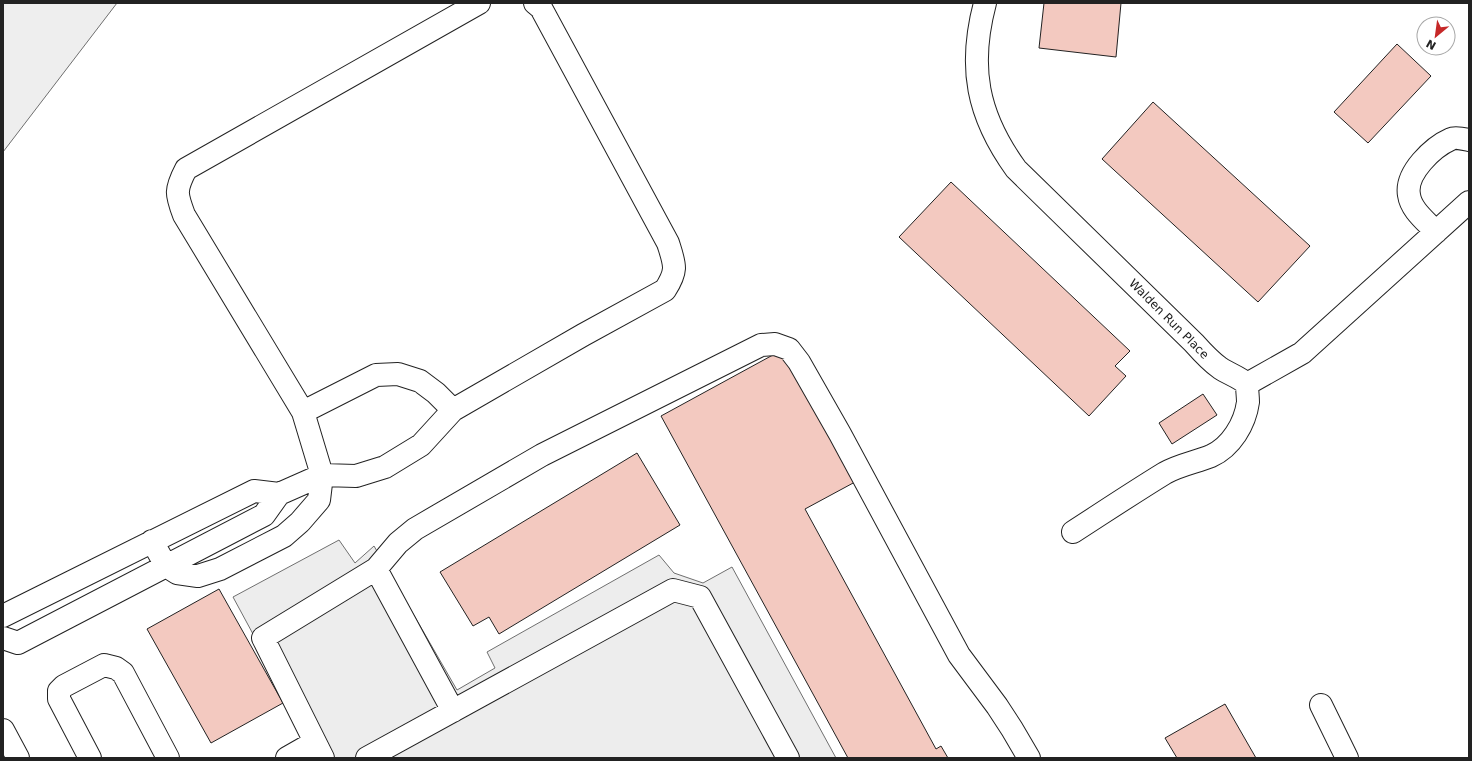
<svg xmlns="http://www.w3.org/2000/svg" width="1472" height="761" font-family="'DejaVu Sans',sans-serif">
  <rect width="100%" height="100%" fill="#fff"/>
  <path fill="#eee" stroke="#6f6f6f" d="M3 3H117L3 152Z"/>
  <path fill="#ededed" stroke="#6f6f6f" d="M339 540 355 563 374 546 457 690 495 668 487 652 659 555 674 573 703 583 732 567 836 758H320L233 597Z"/>
  <path fill="#f3c9c0" stroke="#222" d="M1044 3H1121L1116 57 1039 48Z
    M1397 44 1431 76 1368 143 1334 112Z
    M1153 102 1310 246 1258 302 1102 159Z
    M951 182 1130 351 1115 366 1126 376 1089 416 899 237Z
    M782 350 855 482 805 509 936 749 941 746 948 758H848L661 416Z
    M1203 394 1217 415 1172 444 1159 423Z
    M637 453 680 525 499 634 489 617 473 626 440 572Z
    M219 589 283 703 211 743 147 629Z
    M1225 704 1256 758H1177L1165 738Z"/>
  <g fill="none" stroke-linecap="round" stroke-linejoin="round">
    <defs>
      <path id="minor" d="M985 3C968 67 977 115 1016 169L1194 343C1202 352 1210 361 1220 368 1229 374 1239 377 1247 384
        M1436 232C1426 221 1411 210 1409 195 1405 173 1433 147 1451 139 1455 137 1464 139 1469 140
        M1247 384 1302 353 1469 202
        M303 412 376 375 398 374 420 381 436 393 453 410
        M279 494 322 475 356 476 385 467 421 445 453 410 583 335 665 290C678 270 675 265 668 243L541 8 535 3
        M1073 532C1104 512 1134 492 1165 473 1179 465 1196 462 1211 456 1231 447 1245 424 1248 402 1248 397 1247 390 1247 384
        M152 541 166 566 177 573 198 576 220 569 284 536 300 522 319 500 322 475 303 412 184 215C176 194 175 190 186 169L479 3
        M376 569 453 711
        M3 616 254 491 279 494 264 515 18 643 3 638
        M1321 705 1347 758
        M90 758 59 699V691L64 686 104 665 116 668 123 673 168 758
        M287 758 315 742
        M323 758 263 638 376 569 398 543 415 529 542 455 761 345 775 344 789 349 799 362 840 434 959 655 997 706 1012 729 1029 758
        M367 758 673 590 700 597 788 758"/>
      <path id="major" d="M3 730 18 758"/>
    </defs>
    <use href="#minor" stroke="#222" stroke-width="24"/>
    <use href="#major" stroke="#222" stroke-width="24"/>
    <use href="#minor" stroke="#fff" stroke-width="22"/>
    <use href="#major" stroke="#fff" stroke-width="22"/>
  </g>
  <g text-anchor="middle" dominant-baseline="central" stroke-width="3" stroke-linejoin="round" paint-order="stroke">
    <g font-size="12" fill="#222" stroke="#fff">
      <text transform="translate(1169 319) rotate(45)">Walden Run Place</text>
    </g>
  </g>
  <rect width="1472" height="761" fill="none" stroke="#222222" stroke-width="8"/>
  <g transform="translate(1436 36) rotate(209)"><circle r="19" fill="#ffffff" stroke="#a7a7a7"/>
  <path d="M0-3L7 15L0 10L-7 15Z" fill="#c62828"/>
  <text y="-6" font-size="11" font-weight="bold" text-anchor="middle" fill="#222222">N</text>
  </g>
</svg>
